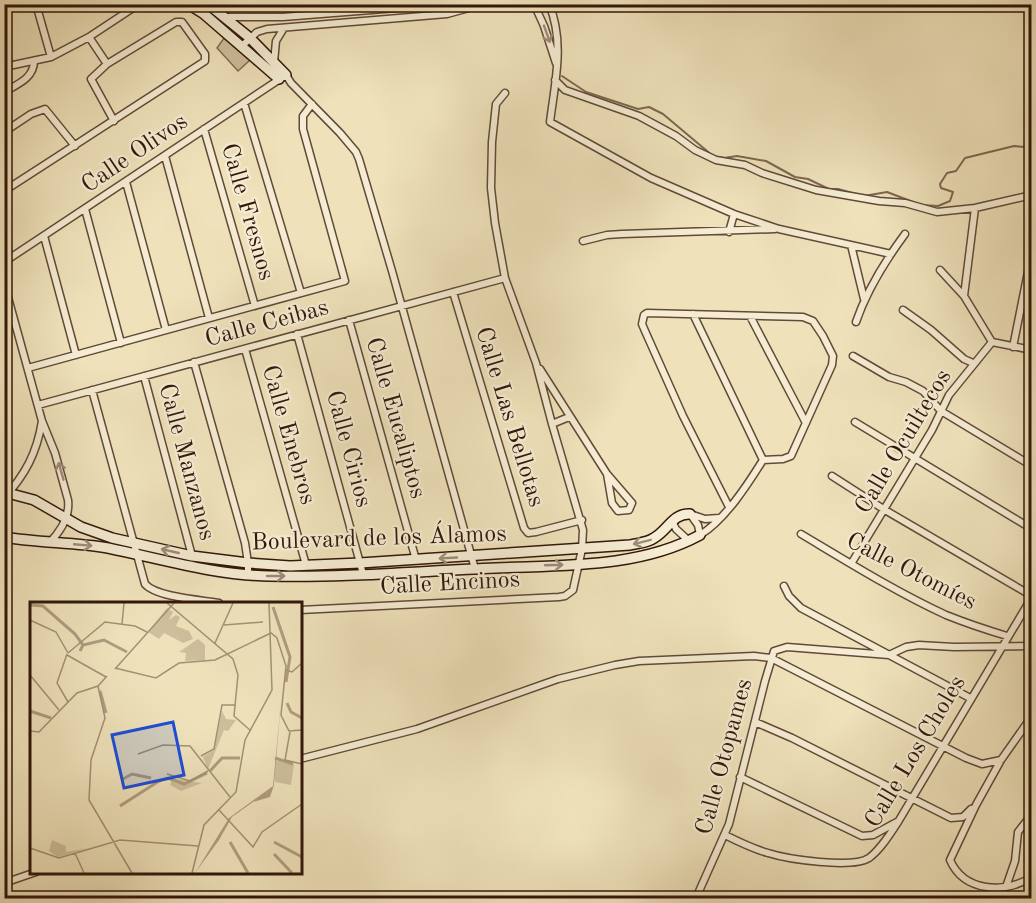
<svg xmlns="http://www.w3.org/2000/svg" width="1036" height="903" font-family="'Old Standard TT',serif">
  <rect width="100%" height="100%" fill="#efe2bb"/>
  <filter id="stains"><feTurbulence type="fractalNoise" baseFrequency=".00333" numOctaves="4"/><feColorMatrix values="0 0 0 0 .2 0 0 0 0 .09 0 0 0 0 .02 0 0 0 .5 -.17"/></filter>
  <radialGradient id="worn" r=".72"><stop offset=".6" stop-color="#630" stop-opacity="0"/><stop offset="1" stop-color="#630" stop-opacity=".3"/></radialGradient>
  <path fill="#cfbf9d" stroke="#806b54" stroke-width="1.5" d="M224 38 250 60 238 71 217 48Z"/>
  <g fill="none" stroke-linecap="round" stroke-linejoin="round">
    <path stroke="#7d6751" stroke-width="2" d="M263 4 272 9 333 4
      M562 76 586 92 638 109 649 107 663 114 713 156 724 158 737 156 766 161 795 177 808 179 829 189H838L856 194
      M864 196 887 192 921 205 938 206 950 201 953 192 941 188 940 184 947 173 956 171 965 158 1014 146 1025 147"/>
    <defs>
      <path id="street" d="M36 4 51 57
        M534 4 544 26 556 63
        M549 4C565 42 555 82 550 122L651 178 734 214 779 229 891 254
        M226 17H283L447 4
        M89 37 107 64
        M242 46 257 32 267 29 447 14 483 4
        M274 62 276 41 284 28
        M4 67 51 57 89 37 139 4
        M555 80 565 90 639 116 676 136 695 150 716 160 745 165 762 173 816 190 879 201 905 203 937 212 975 208 1032 195
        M4 92C18 84 34 78 34 61
        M244 103 301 293
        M204 129 255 306
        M4 132 31 114 45 109 75 146
        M165 156 209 318
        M126 182 166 330
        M4 191 205 61V54L182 22H176L107 64 91 79 114 121
        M85 209 121 343
        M729 232 734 214
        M44 236 76 355
        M583 241 607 235 622 234 775 229
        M851 245 864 299
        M4 262 286 75 291 83 340 133 356 152 359 159 392 271 475 569
        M940 270 964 296 992 342
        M4 283 42 421 55 453 68 500C70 517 61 531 49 543
        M453 292 524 528 528 533 536 532 582 520
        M964 296 975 208
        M903 310 931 330 964 359 973 363
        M693 314 763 460
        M750 316 806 423
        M349 320 416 560
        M856 322C867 290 885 261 905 234
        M297 334 363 574
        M992 342 1032 350
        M1013 347 1032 252
        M245 349 306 565
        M853 356 889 377 906 382 923 391 941 411 1032 466
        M194 362 245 543 248 563V575
        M28 368 345 281 303 129V116L312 104
        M540 369 607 474 632 503 629 510 618 511 612 503 607 474
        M144 376 192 556
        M92 390 145 584C156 597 201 600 219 603
        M38 405 505 278
        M855 422 1032 529
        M552 424 569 417
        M832 476 885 510 1032 596
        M4 498C25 475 37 453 42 421
        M690 514 698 525 700 535C725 520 748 484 763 460L783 459 791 456 832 365 833 356 823 336 813 321 803 317 647 313 644 315 642 324 645 331 683 416 729 507
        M690 514 705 519 719 518
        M672 521 676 529 689 541
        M801 534C848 562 896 592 946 615 966 623 987 630 1007 636
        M851 564 932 430 949 395 992 342
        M784 586 789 596 801 608 970 698
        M300 610 559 597 565 596 573 590 582 549 583 530 552 424 536 363 505 278 495 223 491 188 492 142 496 104 505 93
        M1032 716 1001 760 976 805 950 860C964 892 1004 894 1032 877
        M755 722 792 738 951 818 963 817 971 809
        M300 759 417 729 558 679 615 665 639 661 754 656 771 658 966 758 982 764 1001 760
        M740 777 862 836 873 835 897 822
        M725 835C739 842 753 849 768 853 787 859 852 869 869 858 881 849 890 834 898 822L1032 597
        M4 883 36 872
        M1006 887 1015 861 1018 832 1032 814
        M696 898 729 824 765 681 774 651 787 647 889 655 906 647 919 645 954 647 1032 646"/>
      <path id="secondary" d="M188 4 204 14 279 79
        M208 4 250 38 286 75
        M4 492 34 500 81 527 112 538 192 556 248 563 290 566 360 563 630 545C638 543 647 543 654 538 668 530 673 513 690 514
        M4 537C39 543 74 542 108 548 162 559 214 575 269 576 345 578 421 571 496 568 564 565 639 568 700 535"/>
    </defs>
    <use href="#street" stroke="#614a37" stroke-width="9"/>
    <use href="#secondary" stroke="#32170b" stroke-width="12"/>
    <use href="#street" stroke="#f5ecd3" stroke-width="6"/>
    <use href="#secondary" stroke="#f5ecd3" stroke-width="9"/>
  </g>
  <defs><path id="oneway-shaft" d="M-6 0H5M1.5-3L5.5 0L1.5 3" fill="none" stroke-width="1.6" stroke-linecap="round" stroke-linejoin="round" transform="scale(1.5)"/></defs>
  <g stroke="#9d8c79">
    <use href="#oneway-shaft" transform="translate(547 34) rotate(70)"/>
    <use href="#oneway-shaft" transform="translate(61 471) rotate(-106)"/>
    <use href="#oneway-shaft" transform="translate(642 542) rotate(166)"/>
    <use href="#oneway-shaft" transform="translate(83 545) rotate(5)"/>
    <use href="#oneway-shaft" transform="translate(170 551) rotate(-167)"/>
    <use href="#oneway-shaft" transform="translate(448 558) rotate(177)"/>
    <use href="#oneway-shaft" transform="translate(554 565) rotate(-2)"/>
    <use href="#oneway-shaft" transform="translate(276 576)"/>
  </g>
  <g text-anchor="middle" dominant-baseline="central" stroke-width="4.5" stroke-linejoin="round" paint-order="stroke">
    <g font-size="24" fill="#32170b" stroke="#f5ecd3">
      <text transform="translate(135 154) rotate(-34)">Calle Olivos</text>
      <text transform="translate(247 212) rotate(74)">Calle Fresnos</text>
      <text transform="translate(267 324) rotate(-15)">Calle Ceibas</text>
      <text transform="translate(509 417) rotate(73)">Calle Las Bellotas</text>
      <text transform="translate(395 418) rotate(74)">Calle Eucaliptos</text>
      <text transform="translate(288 435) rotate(74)">Calle Enebros</text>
      <text transform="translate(904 442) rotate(-59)">Calle Ocuiltecos</text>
      <text transform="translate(348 449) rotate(75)">Calle Cirios</text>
      <text transform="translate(186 462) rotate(75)">Calle Manzanos</text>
      <text transform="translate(379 539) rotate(-2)">Boulevard de los Álamos</text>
      <text transform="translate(911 572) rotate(27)">Calle Otomíes</text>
      <text transform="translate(450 584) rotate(-3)">Calle Encinos</text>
      <text transform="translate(916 752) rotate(-59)">Calle Los Choles</text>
      <text transform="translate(725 757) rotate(-75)">Calle Otopames</text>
    </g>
  </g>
  <g transform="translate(30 602)">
    <rect width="272" height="272" fill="#efe2bb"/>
    <path d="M137 6 143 10 139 18 146 13 150 15 146 24 159 29 163 37 153 41 134 31 129 37 118 30ZM168 37 175 43V58L155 59 156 51 149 50ZM192 109 196 117 206 118 198 129 194 128 178 167 173 155 184 148ZM245 158 264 162 261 183 245 180ZM142 177H147L172 181 151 189 140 183ZM22 238 36 244V250L59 246 28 255 19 249Z" fill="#cfbf9d"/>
    <path d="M251 99 244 183 240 195 223 200 202 215 189 238 165 271 199 216 243 184Z" fill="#af9d7f"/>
    <path fill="none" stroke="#af9d7f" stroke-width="3" d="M0 3 13 4 45 32 53 43M243 5 260 55 256 80M50 49 53 43 74 38 97 50M70 89 76 111M257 101 261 110 272 116M0 109 21 116M245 156 263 162M180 169 192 156H210M93 177 102 172 121 176M90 204 129 179 138 176 154 182 177 171M200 240 218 271M244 240 272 255M244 252 262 271"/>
    <path fill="none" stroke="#a39175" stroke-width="1.5" d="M137 1 203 57 208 73 204 114 221 129M0 18 26 30 38 51M92 22 94 1M194 23 233 20M185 41 203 1M38 51 75 20 105 24 117 30M37 52 27 81 38 100M37 53 76 75M85 66 126 76 149 61 185 58 241 31 247 36 256 64 251 113 259 129 272 128M85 67 144 1M256 68 262 70 272 61M0 73 29 108M68 84 75 116 61 158 59 198 102 271M0 129 9 130 47 91 68 84 77 74M260 130 255 158 272 162M108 152 133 143 160 144 200 195M171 154 184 147 192 103H206M137 172 160 179 178 169M189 208 223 245 232 230 272 202M0 246 29 256 90 238 168 244M45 251 54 271M162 271 174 223 206 190 215 138 242 88 239 1"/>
    <path fill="#1d4ed8" fill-opacity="0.15" stroke="#1d4ed8" stroke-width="3" d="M143 120 154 173 94 186 82 133Z"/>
    <rect width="272" height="272" fill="none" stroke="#32170b" stroke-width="3"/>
  </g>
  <rect width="1036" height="903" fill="none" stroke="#efe2bb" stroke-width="24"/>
  <rect x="6" y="6" width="1024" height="891" fill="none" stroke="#32170b" stroke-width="3"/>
  <rect x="12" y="12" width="1012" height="879" fill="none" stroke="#32170b" stroke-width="1.5"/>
  <rect width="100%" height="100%" filter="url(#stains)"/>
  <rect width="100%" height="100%" fill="url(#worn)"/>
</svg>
